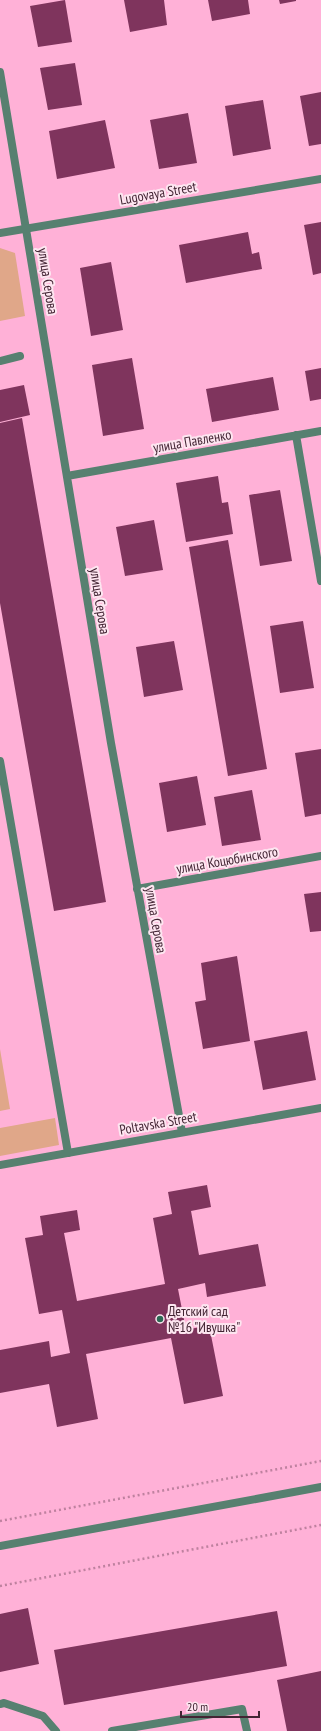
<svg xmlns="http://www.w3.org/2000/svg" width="321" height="1731" font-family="'PT Sans Narrow',sans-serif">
  <rect width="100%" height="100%" fill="#ffb1d7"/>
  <path fill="#e0a789" d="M0 248 15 253 25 316 0 321Z
    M0 1049 10 1109 0 1111Z
    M55 1118 59 1145 0 1156V1128Z"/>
  <path fill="#7f345d" d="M65 0 72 42 38 47 30 6Z
    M124 0H164L167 25 130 32Z
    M208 0H248L250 14 212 21Z
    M279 0H296V1L280 4Z
    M75 63 82 105 48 110 40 68Z
    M321 92V144L309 146 300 96Z
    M263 100 271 149 233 156 225 106Z
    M188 113 197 163 159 169 150 120Z
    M105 120 115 168 57 179 49 131Z
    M321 222V273L313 275 304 225Z
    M248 232 252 254 259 252 262 269 186 283 179 245Z
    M111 262 123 330 91 336 80 268Z
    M132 358 144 429 103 436 92 365Z
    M321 368V399L310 401 305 371Z
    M273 377 279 410 212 422 206 389Z
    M24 385 30 415 0 422V390Z
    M22 418 106 902 54 911 0 603V423Z
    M218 476 222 503 228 502 233 534 186 542 176 483Z
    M280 490 292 561 260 566 249 495Z
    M154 520 163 570 125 576 116 527Z
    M228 540 267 769 228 776 189 547Z
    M303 621 314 688 280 693 270 626Z
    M174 641 183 690 144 697 136 647Z
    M321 749V814L305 817 295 753Z
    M197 776 206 825 167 832 159 783Z
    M252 790 261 840 222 846 214 797Z
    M321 892V931L310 932 304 894Z
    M237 956 250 1041 203 1049 195 1002 206 1000 201 963Z
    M307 1031 316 1080 263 1090 254 1041Z
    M207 1185 211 1207 191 1211 199 1255 258 1244 266 1286 207 1297 205 1283 178 1289 186 1330 209 1325 223 1396 184 1404 171 1338 86 1354 98 1419 57 1427 49 1384 0 1393V1350L49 1341 51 1357 70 1353 62 1310 39 1314 25 1238 43 1235 40 1216 77 1210 80 1230 64 1233 77 1301 165 1284 153 1218 172 1214 168 1192Z
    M28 1608 39 1664 0 1672V1614Z
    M277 1611 287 1666 64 1705 54 1650Z
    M321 1671V1731H287L277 1680Z"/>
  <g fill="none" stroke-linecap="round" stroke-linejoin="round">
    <path stroke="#be819f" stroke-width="2.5" stroke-dasharray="2 3" stroke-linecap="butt" d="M0 1521 321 1461
      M0 1586 321 1525"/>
    <path stroke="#578070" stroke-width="8" d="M0 361 20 356
      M0 761 68 1153
      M0 1546 321 1487
      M0 1704 4 1703 43 1716 56 1731
      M112 1731 242 1709 247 1731"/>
    <path stroke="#578070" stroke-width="8" d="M0 72 111 743 182 1132
      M296 435 321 581
      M67 476 321 431
      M137 889 321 856
      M0 1165 321 1108"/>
    <path stroke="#578070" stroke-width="8" d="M0 233 321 179"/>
  </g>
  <circle fill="#2c6954" stroke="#fde5f0" stroke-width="1.5" cx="160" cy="1319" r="4"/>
  <g text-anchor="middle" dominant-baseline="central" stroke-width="4" stroke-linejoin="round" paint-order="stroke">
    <g font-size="14" fill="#422433" stroke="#fde5f0">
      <text transform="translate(158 193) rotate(-10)">Lugovaya Street</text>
      <text transform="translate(48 281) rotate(81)">улица Серова</text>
      <text transform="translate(192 441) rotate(-10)">улица Павленко</text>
      <text transform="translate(100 601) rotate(81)">улица Серова</text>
      <text transform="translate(227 860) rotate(-10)">улица Коцюбинского</text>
      <text transform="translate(156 920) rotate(80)">улица Серова</text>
      <text transform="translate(158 1123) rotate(-10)">Poltavska Street</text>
    </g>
    <g font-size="14" fill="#422433" stroke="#fde5f0" text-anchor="start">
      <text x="168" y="1311">Детский сад<tspan x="168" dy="16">№16 "Ивушка"</tspan></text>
    </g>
  </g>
  <path d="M181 1711v6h78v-6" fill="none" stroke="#422433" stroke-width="2"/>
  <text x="187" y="1711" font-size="12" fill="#422433" stroke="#fde5f0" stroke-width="3" paint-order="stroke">20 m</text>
</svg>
